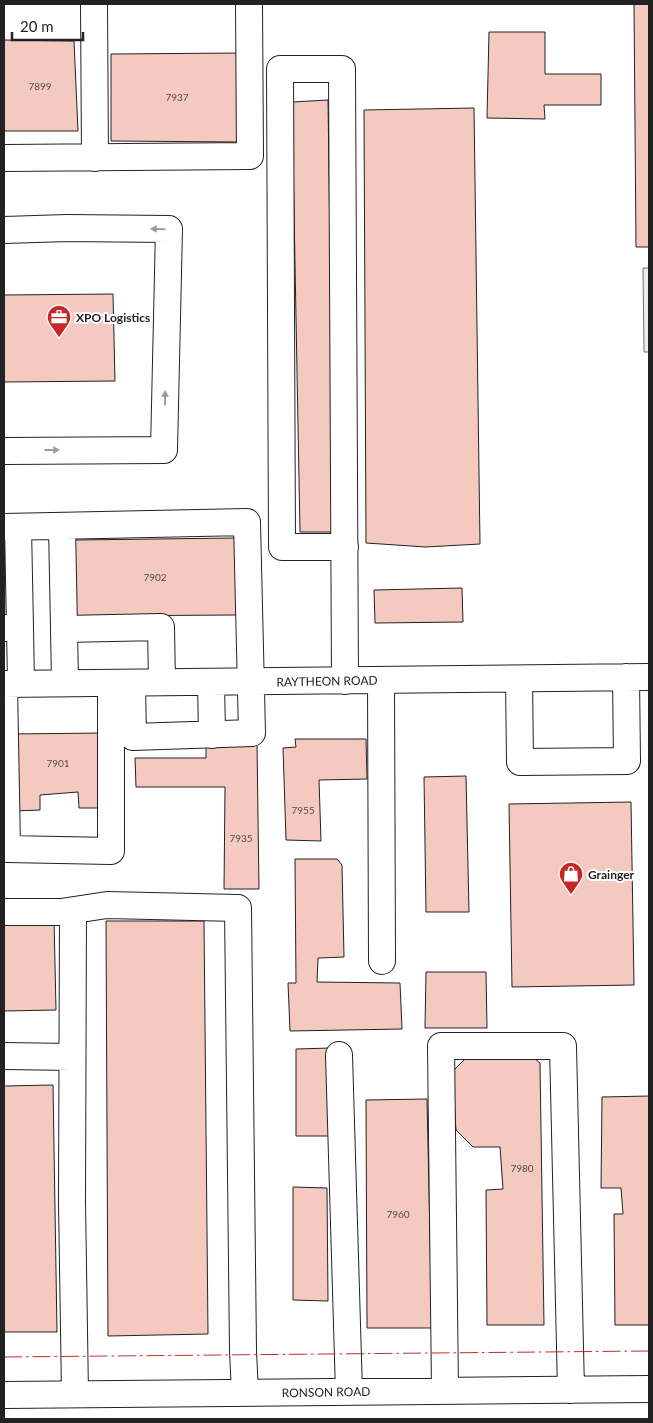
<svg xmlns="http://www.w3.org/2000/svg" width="653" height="1423" font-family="Lato,sans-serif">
  <rect width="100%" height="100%" fill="#fff"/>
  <path fill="#ededed" stroke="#6f6f6f" d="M643 268H649V352H644Z"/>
  <path fill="#f3c9c0" stroke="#222" d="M634 4H649V247H636Z
    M489 32H545V74H601V105H544L545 119 487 118Z
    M4 40 74 41 78 131H4Z
    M241 53 242 142 111 141V54Z
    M328 100 334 532H300L292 102Z
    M474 108 480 544 426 547 366 543 364 110Z
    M113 294 115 381 4 382V295Z
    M235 538 237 615 74 616 75 540Z
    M4 540H10L13 616H4Z
    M462 588 463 622 375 623 374 590Z
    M104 733 106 808H79L78 792 40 795V810L14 811 10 734Z
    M295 739H366L367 779 319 780 321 841 286 840 283 748 296 747Z
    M257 743 259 889H224L225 787H136L135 758H206V744Z
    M466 776 469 912H426L424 777Z
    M631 802 634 985 512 987 509 804Z
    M295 859H337L342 865 344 957 318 958 317 982 400 983 402 1029 290 1031 288 983H296Z
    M54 919 56 1010 4 1011V920Z
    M106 921H204L208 1334 108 1336Z
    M426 972H486L487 1028H425Z
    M331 1048V1136H296V1049Z
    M527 1052 540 1063 544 1325H487L486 1190 503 1189 500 1147H473L456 1130 452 1072 471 1053Z
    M53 1085 57 1332H4V1086Z
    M649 1096V1325H615L614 1214H623L621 1188H601L602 1097Z
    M427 1099 432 1328H367L366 1100Z
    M293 1187 327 1188 328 1301 293 1300Z"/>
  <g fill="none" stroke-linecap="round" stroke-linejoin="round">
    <defs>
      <path id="minor" d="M94 4 95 158
        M4 158 250 156 249 4
        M4 230 67 228 169 229 164 450 4 451
        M62 526 64 629
        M4 527 247 522 252 733 133 737 132 683
        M345 547H282L280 69H342L345 681
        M4 628H20L18 527
        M20 628 21 684
        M519 679 520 762 627 761 626 677
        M381 680 382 961
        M211 682 212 735
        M65 683 64 629 161 627 162 682
        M4 684 649 677
        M4 684 7 849 111 851V683
        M73 911 72 1202 75 1394
        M4 912H61L107 905 238 908 243 1351 245 1393
        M339 1055 349 1392
        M4 1056 72 1057
        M445 1391 441 1046H563L571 1390
        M4 1395 649 1389"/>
    </defs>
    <use href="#minor" stroke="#222" stroke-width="28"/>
    <use href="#minor" stroke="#fff" stroke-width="26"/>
    <path stroke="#c62828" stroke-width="1" stroke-dasharray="18 4 2.5 4" stroke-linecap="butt" d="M4 1357 649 1351"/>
  </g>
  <defs><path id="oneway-solid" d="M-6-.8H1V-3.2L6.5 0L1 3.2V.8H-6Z" transform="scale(1.25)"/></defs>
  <g fill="#9c9c9c">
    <use href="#oneway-solid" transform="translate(158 229) rotate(-179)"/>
    <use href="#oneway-solid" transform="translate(165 398) rotate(-89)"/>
    <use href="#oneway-solid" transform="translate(52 450)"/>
  </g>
  <defs>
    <symbol id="office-pin" viewBox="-11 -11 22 30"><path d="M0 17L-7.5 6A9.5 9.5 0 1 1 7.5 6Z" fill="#c62828" stroke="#fff"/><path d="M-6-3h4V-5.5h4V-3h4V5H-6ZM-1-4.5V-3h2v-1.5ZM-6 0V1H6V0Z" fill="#fff"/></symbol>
    <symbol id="shop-pin" viewBox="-11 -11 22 30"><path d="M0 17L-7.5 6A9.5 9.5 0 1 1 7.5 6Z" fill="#c62828" stroke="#fff"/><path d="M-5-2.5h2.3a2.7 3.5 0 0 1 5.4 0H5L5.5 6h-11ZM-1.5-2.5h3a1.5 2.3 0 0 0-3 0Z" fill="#fff"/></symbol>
  </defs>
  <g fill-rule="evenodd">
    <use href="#office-pin" x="45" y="303" width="28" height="38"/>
    <use href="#shop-pin" x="557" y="860" width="28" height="38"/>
  </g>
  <g text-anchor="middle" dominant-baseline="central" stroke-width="4" stroke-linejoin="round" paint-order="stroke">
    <g font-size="10" fill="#564c4a">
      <text x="40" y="86">7899</text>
      <text x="177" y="97">7937</text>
      <text x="155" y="577">7902</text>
      <text x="58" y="763">7901</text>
      <text x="303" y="810">7955</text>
      <text x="241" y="838">7935</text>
      <text x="522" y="1168">7980</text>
      <text x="398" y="1214">7960</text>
    </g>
    <g font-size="12" font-weight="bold" fill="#222" stroke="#fff" text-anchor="start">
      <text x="76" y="317">XPO Logistics</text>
      <text x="588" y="874">Grainger</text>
    </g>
    <g font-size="12" fill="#222" stroke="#fff">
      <text transform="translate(327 681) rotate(-1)">RAYTHEON ROAD</text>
      <text transform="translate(326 1392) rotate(-1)">RONSON ROAD</text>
    </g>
  </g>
  <rect width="653" height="1423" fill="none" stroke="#222222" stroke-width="10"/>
  <path d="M12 32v8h71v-8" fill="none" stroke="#222222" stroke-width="2.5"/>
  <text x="20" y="32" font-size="15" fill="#222222" stroke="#ffffff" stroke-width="4" paint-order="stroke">20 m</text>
</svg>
